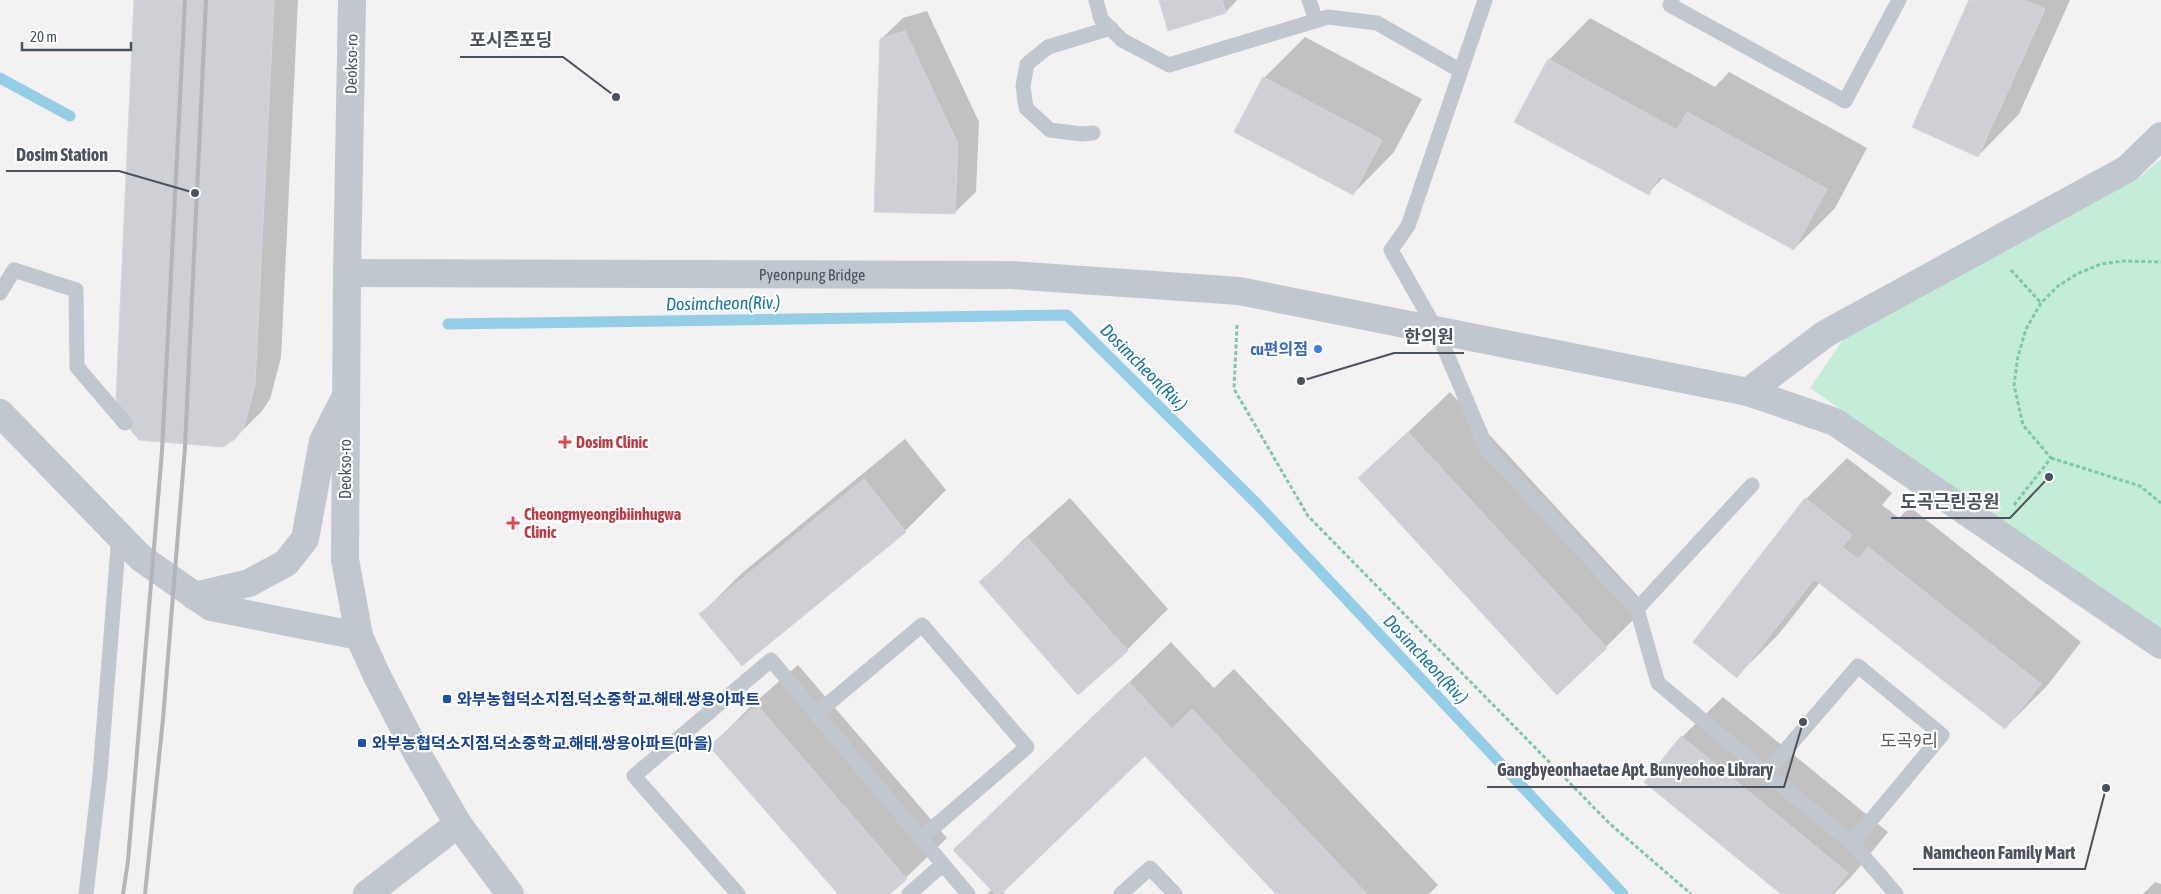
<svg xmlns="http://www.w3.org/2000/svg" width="2161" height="894" font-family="'Asap Condensed','Noto Sans KR',sans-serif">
  <rect width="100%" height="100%" fill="#f3f1f1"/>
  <path fill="#c3edd7" d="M2161 159V631L1810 388 1848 332 2141 176Z"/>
  <path fill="#0003" d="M135 0H298L281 358 270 399 262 411 235 438Z
    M1160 0H1237L1226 12Z
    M1970 0H2070L2019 114 1978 156Z
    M927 11 979 122 976 192 954 213 881 39 903 18Z
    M1590 18 1715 87 1729 72 1867 148 1835 208 1794 249 1664 177 1648 193 1516 121 1549 60Z
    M1305 37 1422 99 1394 152 1353 194 1264 78Z
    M1450 392 1647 606 1606 647 1360 478Z
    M905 439 946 490 905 531 742 664 701 614 742 573Z
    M1847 458 1892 493 1882 505 1899 518 1910 507 2081 642 2046 687 2005 728 1820 582 1778 635 1737 676 1806 499Z
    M1070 498 1168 609 1127 650 1079 693 981 582 1022 541Z
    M1171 642 1214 688 1234 669 1438 885 1429 894H1277L1145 755 1002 891 1005 894H987L992 889 955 850Z
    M798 665 947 838 889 894H840L711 746 752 705Z
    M1723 697 1888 832 1851 877 1834 894H1783L1682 737Z
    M2155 882 2161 884V894H2143Z"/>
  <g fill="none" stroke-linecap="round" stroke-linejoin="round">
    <path stroke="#94cde6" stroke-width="11" d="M0 78 70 116
      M448 324 1067 315 1257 504 1623 894"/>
  </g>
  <path fill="#ced0d5" stroke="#d5d6dc" d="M134 0H274L255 385 244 427 235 439 223 447 139 440 125 423 116 398Z
    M1159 0H1222L1226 13 1168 31Z
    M1969 0H2024L2045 9 1978 157 1912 127Z
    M905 31 958 144 955 214 874 212 880 39Z
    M1548 59 1677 130 1687 112 1827 189 1794 250 1659 176 1649 195 1514 122Z
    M1263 77 1382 140 1353 195 1234 132Z
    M1408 432 1607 648 1557 695 1358 478Z
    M864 479 906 532 742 666 699 614Z
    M1805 498 1852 535 1842 547 1858 559 1868 547 2041 684 2005 729 1814 579 1737 678 1693 642Z
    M1028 538 1128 651 1078 695 979 582Z
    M1129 682 1172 729 1192 709 1367 894H1276L1145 756 1001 894H995L953 850Z
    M757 705 907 879 890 894H838L709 746Z
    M1681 736 1848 873 1831 894H1781L1644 782Z"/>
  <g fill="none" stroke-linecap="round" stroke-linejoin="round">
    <path stroke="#7dc8ab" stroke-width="3" stroke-dasharray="4 2.5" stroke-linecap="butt" d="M2011 270 2041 303
      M1237 325 1234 389 1308 516 1609 823 1691 894
      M2051 458 2140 486 2161 503
      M2014 505 2051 458 2023 425 2014 385 2018 356 2026 329 2041 303 2058 286 2077 274 2101 264 2124 261 2161 262"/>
    <path stroke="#c0c7ce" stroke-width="15" d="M1096 0 1101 19 1122 40 1169 65 1328 17 1377 23 1461 71
      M1309 0 1316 21
      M1485 0 1408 226 1391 250 1437 331 1487 449 1637 609 1752 485
      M1672 0 1670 5 1845 101 1899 0
      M1093 133 1082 134 1050 130 1026 108 1023 86 1027 64 1048 47 1111 28
      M0 293 14 270 76 290 77 367 125 423
      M1637 609 1658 683 1766 773 1858 666 1942 735 1852 843 1766 773
      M816 714 922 625 1027 747 920 839
      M1852 843 1896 894
      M86 894 100 774 119 535
      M738 894 634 776 771 660 968 894
      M909 894 942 865
      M1121 894 1150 868 1175 894"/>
    <g stroke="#c0c7ce" stroke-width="28">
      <path d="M352 0 347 273 345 559 359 636 376 674 418 755 458 824 510 894"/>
      <path id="s1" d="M347 273 1011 275 1239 291 1748 392 1825 334 2127 169 2161 136"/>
      <path d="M1748 392 1835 422 2161 645"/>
      <path d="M0 413 141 558 211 607 359 636"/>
      <path d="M194 596 249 583 286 563 305 539 323 441 343 402"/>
      <path d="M367 894 458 824"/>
    </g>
    <path stroke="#b3b5ba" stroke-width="4" d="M123 894 128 861 162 451 185 0
      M145 894 163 719 185 447 206 0"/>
  </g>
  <circle fill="#3f7fe0" stroke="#fff" stroke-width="2" cx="1318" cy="349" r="5"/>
  <g fill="#e0444e" stroke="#fff" stroke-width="2">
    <path d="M562.5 434.5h5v5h5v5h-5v5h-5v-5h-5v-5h5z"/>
    <path d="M510.5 515.5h5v5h5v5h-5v5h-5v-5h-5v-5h5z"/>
  </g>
  <g fill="#1a4fb4" stroke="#fff" stroke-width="2">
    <rect x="442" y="694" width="10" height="10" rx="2.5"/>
    <rect x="357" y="738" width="10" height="10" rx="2.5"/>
  </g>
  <g text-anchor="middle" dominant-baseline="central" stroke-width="4.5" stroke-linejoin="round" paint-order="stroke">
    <g font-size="16" fill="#4a525d" stroke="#fff">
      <text transform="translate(351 64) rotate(-89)">Deokso-ro</text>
      <text stroke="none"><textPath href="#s1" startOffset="465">Pyeonpung Bridge</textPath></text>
      <text transform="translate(345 469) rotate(-90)">Deokso-ro</text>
    </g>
    <g font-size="16" font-weight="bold" fill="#366cbe" stroke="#fff" text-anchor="end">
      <text x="1308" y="349">cu편의점</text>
    </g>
    <g font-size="16" font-weight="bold" fill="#be3a42" stroke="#fff" text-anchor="start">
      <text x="576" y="442">Dosim Clinic</text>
      <text x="524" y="514">Cheongmyeongibiinhugwa<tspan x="524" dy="18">Clinic</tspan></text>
    </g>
    <g font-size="16" font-weight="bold" fill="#164399" stroke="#fff" text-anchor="start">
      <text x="457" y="699">와부농협덕소지점.덕소중학교.해태.쌍용아파트</text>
      <text x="372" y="743">와부농협덕소지점.덕소중학교.해태.쌍용아파트(마을)</text>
    </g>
    <g font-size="18" font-style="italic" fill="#1777a3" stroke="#fff">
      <text transform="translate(723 303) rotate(-1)">Dosimcheon(Riv.)</text>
      <text transform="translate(1144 367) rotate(45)">Dosimcheon(Riv.)</text>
      <text transform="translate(1426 659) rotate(47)">Dosimcheon(Riv.)</text>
    </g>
    <g font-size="18" fill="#5e6065" stroke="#fff">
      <text x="1909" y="740">도곡9리</text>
    </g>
  </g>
  <path fill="none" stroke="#4a525d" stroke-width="2" d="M616 97L563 57H460M195 193L119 171H6M1301 381L1394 353H1464M2049 477L2010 518H1891M1803 722L1784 787H1487M2106 788L2085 869H1913"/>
  <g fill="#4a525d" stroke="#fff" stroke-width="2">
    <circle cx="616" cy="97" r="5"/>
    <circle cx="195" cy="193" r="5"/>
    <circle cx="1301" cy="381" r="5"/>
    <circle cx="2049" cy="477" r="5"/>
    <circle cx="1803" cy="722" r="5"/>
    <circle cx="2106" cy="788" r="5"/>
  </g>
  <g font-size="18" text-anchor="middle" font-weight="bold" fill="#4a525d" stroke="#fff" stroke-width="4.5" stroke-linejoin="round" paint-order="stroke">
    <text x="511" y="46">포시즌포딩</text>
    <text x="62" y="161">Dosim Station</text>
    <text x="1429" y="343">한의원</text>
    <text x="1950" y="508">도곡근린공원</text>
    <text x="1635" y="776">Gangbyeonhaetae Apt. Bunyeohoe Library</text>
    <text x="1999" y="859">Namcheon Family Mart</text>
  </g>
  <path d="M22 42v8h109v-8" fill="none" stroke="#4a525d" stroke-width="2.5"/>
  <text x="30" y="42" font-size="15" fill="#4a525d" stroke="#ffffff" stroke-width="4" paint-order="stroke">20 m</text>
</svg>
